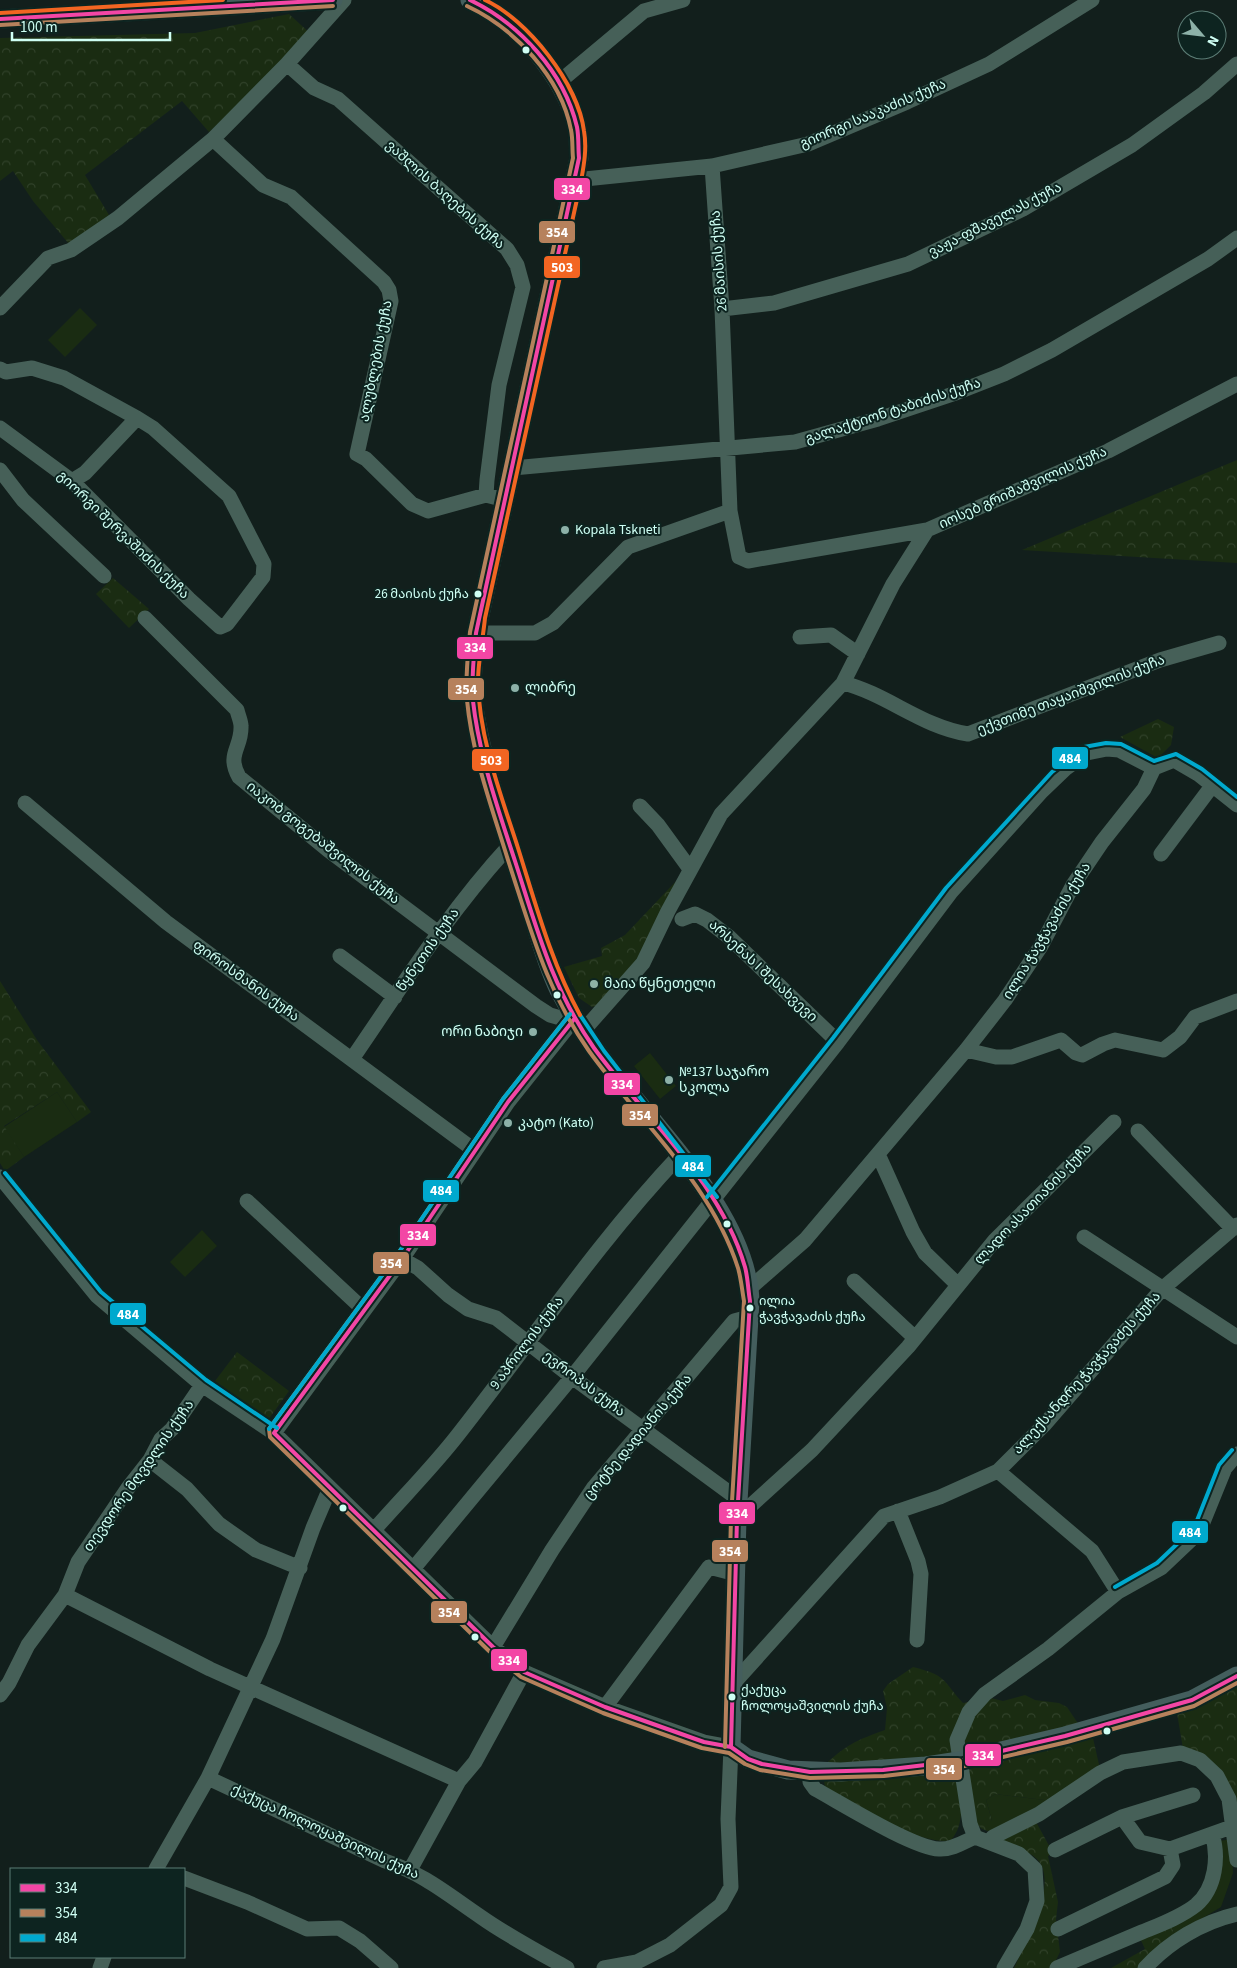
<svg xmlns="http://www.w3.org/2000/svg" width="1237" height="1968" font-family="'Source Sans 3','Noto Sans Georgian',sans-serif">
  <defs>
    <pattern id="forest-crowns" width="20" height="18" patternUnits="userSpaceOnUse" patternTransform="scale(1.25)"><rect width="20" height="18" fill="#1a2c12"/><path d="M2 6a3 3 0 1 1 6 0M12 15a3 3 0 1 1 6 0" fill="none" stroke="#304129"/></pattern>
  </defs>
  <rect width="100%" height="100%" fill="#121f1c"/>
  <path fill="#1a2c12" d="M80 308 97 325 65 357 48 340Z
    M650 1053 676 1086 660 1099 634 1066Z
    M57 1092 77 1122 24 1157 4 1127Z
    M202 1230 217 1246 185 1277 170 1262Z
    M995 1794 1053 1801 990 1832 992 1821 986 1800Z
    M1232 1839 1233 1873 1221 1907 1175 1935 1169 1922 1200 1905 1219 1841Z"/>
  <path fill="url(#forest-crowns)" d="M289 14 312 35 209 132 182 101 85 175 109 215 69 244 33 201 13 171 0 181V38L195 33Z
    M1237 460V563L1022 550Z
    M113 578 149 609 129 628 96 594Z
    M1158 719 1174 727 1171 745 1158 758 1120 737Z
    M678 879 639 961 596 1006 592 1007 579 998 564 967 602 956 601 948 625 935Z
    M0 981 37 1040 91 1112 77 1122 57 1092 4 1126 24 1157 5 1171 0 1163Z
    M237 1352 289 1391 268 1420 215 1381Z
    M913 1667C948 1676 941 1679 963 1703L991 1698 1003 1701 1025 1695 1035 1700 1059 1703 1067 1707 1079 1725 943 1757 823 1767C845 1745 857 1740 885 1730L887 1708 883 1691 888 1684Z
    M1237 1686V1811L1234 1795 1183 1749 1177 1713Z
    M1093 1738 1100 1769 1053 1801 995 1794 986 1800 994 1828 990 1832 982 1829 976 1823 968 1768Z
    M955 1772C959 1795 968 1820 951 1840 924 1848 857 1805 830 1791L825 1787 824 1781C868 1782 911 1774 955 1772Z
    M1035 1820 1053 1853 1048 1856 1058 1902 1056 1919 1060 1952 1055 1962 1057 1968H1014C1025 1944 1060 1883 1037 1859 1028 1850 1010 1846 998 1841Z
    M1169 1922 1175 1935 1141 1968H1111L1145 1949 1139 1936Z"/>
  <g fill="none" stroke-linecap="round" stroke-linejoin="round">
    <path stroke="#466058" stroke-width="15" d="M287 64 314 88 338 99 507 249 517 265 523 287 499 385 487 480 486 495 505 500
      M558 83 644 11 683 0
      M213 139 263 185 291 197 384 282 389 290 391 301 357 454 366 459 412 504 428 511 486 495
      M712 166 722 309 730 511 739 557 748 561 927 530
      M575 180 712 166 808 144 907 102 989 64 1092 0
      M0 308 48 258 71 250 118 218 213 139 287 64 344 0
      M722 309 774 303 908 264 1023 209 1132 145 1204 93 1237 64
      M0 369 6 372 32 368 64 378 137 418 153 428 229 496 264 564 263 577 227 624 220 627 189 599 72 481 0 428
      M513 468 795 442 878 419 953 394 1004 374 1052 350 1208 259 1237 238
      M0 470 23 500 104 576
      M72 481 85 473 137 418
      M145 618 237 710C238 715 241 721 241 726 242 748 226 754 239 777L328 850 536 1006 550 1015 571 1021
      M476 633H535L553 623 628 547 730 511
      M800 637 831 635 858 654
      M843 683C887 694 922 727 968 734L1160 660 1219 643
      M25 803 166 922 474 1150
      M640 806 658 825 690 869
      M1161 854 1212 786
      M682 919 695 914 707 920 729 937 838 1042
      M340 956 395 997
      M583 1031 643 963 668 911 721 814 843 683 893 584 927 530 1108 451 1237 384
      M966 1050 996 1057H1012L1061 1040 1076 1053 1082 1055 1103 1044 1115 1040 1163 1050 1180 1037 1195 1017 1237 1001
      M352 1059C402 986 450 910 510 845
      M1138 1131 1233 1229
      M878 1154 913 1232 925 1253 957 1284
      M0 1177 97 1296 202 1385 274 1433 493 1647 524 1672 605 1707 704 1742 731 1747 728 1819 731 1887 721 1905 670 1945 637 1962 604 1968
      M247 1201 364 1310
      M1084 1237 1237 1337
      M402 1259 418 1268 448 1295 468 1309 496 1318 572 1377 738 1499
      M854 1281 915 1338
      M750 1288 805 1240 966 1050 1005 1000 1041 946 1073 885 1102 842 1144 789 1154 768
      M274 1433 402 1259 508 1102 575 1018
      M150 1460 187 1489 219 1524 256 1550 300 1568
      M998 1471 1092 1551 1118 1592
      M898 1511 918 1561 921 1574 917 1640
      M737 1518 812 1450 908 1347 995 1240 1114 1122
      M374 1530C402 1498 432 1468 457 1436 531 1342 597 1243 679 1156
      M413 1569 572 1377 712 1201 838 1042 951 892 1042 791 1065 769 1087 753 1107 749 1119 750 1154 768 1174 760 1198 774 1237 805
      M65 1595 210 1669 459 1781
      M493 1647 552 1550 594 1487 734 1321 749 1317
      M732 1685 884 1516 940 1497 998 1471 1044 1425 1162 1289 1237 1225
      M0 1695 9 1683 28 1645 65 1595 78 1562 128 1488 150 1460 161 1439 172 1429 202 1385
      M605 1707 709 1567 736 1574
      M810 1772V1782L815 1789C841 1803 913 1848 939 1849 951 1850 964 1842 975 1837L1019 1854 1035 1869 1037 1901 1027 1929 1004 1968
      M208 1778 385 1861C424 1874 447 1894 481 1917 508 1936 538 1952 567 1968
      M1122 1817 1140 1842 1170 1849 1234 1826
      M975 1837 970 1824 957 1740 969 1712 985 1694 1048 1649 1118 1592 1161 1568 1199 1532 1225 1468 1237 1454
      M989 1842 993 1837 1039 1814 1100 1773 1123 1762 1181 1753 1200 1760 1217 1776 1229 1799 1237 1860
      M1055 1850 1122 1817 1193 1795
      M156 1869 208 1778 273 1639 313 1528 330 1488
      M410 1870 459 1781 475 1762 524 1672
      M184 1878 247 1902 307 1929 339 1928 360 1941 391 1968
      M1058 1929 1165 1877 1173 1865 1170 1849
      M100 1968 104 1957
      M1057 1968C1085 1956 1113 1944 1142 1932 1159 1925 1181 1917 1196 1905 1216 1888 1219 1856 1212 1834
      M1145 1968C1169 1942 1202 1922 1237 1914"/>
    <path stroke="#445e5d" stroke-width="19" d="M470 0C516 17 566 79 577 127 579 136 578 148 579 158L476 633C474 658 470 683 474 708 483 766 503 823 521 879 534 915 542 955 559 990 571 1012 584 1034 599 1054 649 1123 747 1213 750 1301L737 1518 731 1747 748 1759 788 1770 841 1772 926 1766 959 1761 1065 1736 1192 1700 1237 1676
      M0 19 333 0"/>
    <defs>
      <path id="bus-1" d="M470 0C520 24 564 72 577 127 579 137 578 148 579 158L476 633C474 655 471 678 473 701 479 755 498 809 515 861 537 929 552 988 594 1048 645 1118 720 1181 745 1267 748 1278 748 1290 750 1301L737 1518 731 1747
        M0 19 333 0
        M575 1018 508 1102 402 1259 274 1433 493 1647 524 1672 605 1707 704 1742 731 1747 748 1759 762 1764 810 1772 883 1770 959 1761 1065 1736 1192 1700 1237 1676"/>
      <path id="bus-2" d="M467 6C514 28 561 77 571 130 573 139 572 149 573 158L470 632C468 654 465 677 467 700 472 754 492 808 508 860 531 930 546 990 589 1051 640 1122 711 1183 738 1268 741 1278 742 1290 744 1301L731 1518 725 1747
        M0 25 333 6
        M570 1014 503 1099 397 1255 269 1429 270 1437 489 1651 521 1677 603 1713 702 1748 729 1753 745 1764 760 1770 810 1778 884 1776 960 1767 1067 1742 1194 1706 1237 1683"/>
      <path id="bus-3" d="M580 1015 604 1051 717 1197
        M5 1173 101 1292 206 1380 277 1428
        M707 1197 833 1038 946 888 1052 772 1084 747 1106 743 1121 744 1154 761 1176 754 1202 769 1237 797
        M269 1429 397 1255 503 1099 570 1014
        M1115 1587 1157 1563 1194 1528 1219 1465 1232 1450"/>
      <path id="bus-4" d="M485 0C528 20 578 84 584 131 587 148 584 165 581 181L485 618C483 639 478 661 478 682 479 738 501 795 518 848 536 905 551 962 580 1015
        M0 13 223 0"/>
    </defs>
    <use href="#bus-1" stroke="#0d2420" stroke-width="8"/>
    <use href="#bus-2" stroke="#0d2420" stroke-width="8"/>
    <use href="#bus-3" stroke="#0d2420" stroke-width="8"/>
    <use href="#bus-4" stroke="#0d2420" stroke-width="8"/>
    <use href="#bus-1" stroke="#f346a5" stroke-width="4"/>
    <use href="#bus-2" stroke="#b6815c" stroke-width="4"/>
    <use href="#bus-3" stroke="#00a9ce" stroke-width="4"/>
    <use href="#bus-4" stroke="#f26522" stroke-width="4"/>
  </g>
  <g fill="#cffff4" stroke="#0d2420" stroke-width="2">
    <circle cx="526" cy="50" r="4.5"/>
    <circle cx="478" cy="594" r="4.5"/>
    <circle cx="557" cy="995" r="4.5"/>
    <circle cx="727" cy="1224" r="4.5"/>
    <circle cx="750" cy="1308" r="4.5"/>
    <circle cx="343" cy="1508" r="4.5"/>
    <circle cx="475" cy="1637" r="4.5"/>
    <circle cx="732" cy="1697" r="4.5"/>
    <circle cx="1107" cy="1731" r="4.5"/>
  </g>
  <g fill="#8db1a8" stroke="#0d2420" stroke-width="2">
    <circle cx="565" cy="530" r="5"/>
    <circle cx="515" cy="688" r="5"/>
    <circle cx="594" cy="984" r="5"/>
    <circle cx="533" cy="1032" r="5"/>
    <circle cx="669" cy="1080" r="5"/>
    <circle cx="508" cy="1123" r="5"/>
  </g>
  <g text-anchor="middle" dominant-baseline="central" stroke-width="4" stroke-linejoin="round" paint-order="stroke">
    <g font-size="13" fill="#cffff4" stroke="#0d2420" text-anchor="start">
      <text x="469" y="594" text-anchor="end">26 მაისის ქუჩა</text>
      <text x="759" y="1301">ილია<tspan x="759" dy="16">ჭავჭავაძის ქუჩა</tspan></text>
      <text x="741" y="1690">ქაქუცა<tspan x="741" dy="16">ჩოლოყაშვილის ქუჩა</tspan></text>
    </g>
    <g font-size="14" fill="#cffff4" stroke="#0d2420">
      <text transform="translate(873 114) rotate(-23)">გიორგი სააკაძის ქუჩა</text>
      <text transform="translate(445 195) rotate(42)">ვაშლის ბაღების ქუჩა</text>
      <text transform="translate(995 220) rotate(-27)">ვაჟა-ფშაველას ქუჩა</text>
      <text transform="translate(719 261) rotate(-94)">26 მაისის ქუჩა</text>
      <text transform="translate(376 361) rotate(-79)">ალუბლების ქუჩა</text>
      <text transform="translate(893 411) rotate(-18)">გალაქტიონ ტაბიძის ქუჩა</text>
      <text transform="translate(1023 488) rotate(-24)">იოსებ გრიშაშვილის ქუჩა</text>
      <text transform="translate(123 535) rotate(44)">გიორგი შერვაშიძის ქუჩა</text>
      <text transform="translate(1071 695) rotate(-21)">ექვთიმე თაყაიშვილის ქუჩა</text>
      <text transform="translate(323 843) rotate(38)">იაკობ გოგებაშვილის ქუჩა</text>
      <text transform="translate(1047 931) rotate(-59)">ილია ჭავჭავაძის ქუჩა</text>
      <text transform="translate(428 950) rotate(-55)">წყნეთის ქუჩა</text>
      <text transform="translate(763 971) rotate(43)">არსენას I შესახვევი</text>
      <text transform="translate(246 981) rotate(36)">ფიროსმანის ქუჩა</text>
      <text transform="translate(1033 1204) rotate(-46)">ლადო ასათიანის ქუჩა</text>
      <text transform="translate(527 1343) rotate(-53)">9 აპრილის ქუჩა</text>
      <text transform="translate(1087 1373) rotate(-48)">ალექსანდრე ჭავჭავაძეს ქუჩა</text>
      <text transform="translate(584 1384) rotate(37)">ევროპას ქუჩა</text>
      <text transform="translate(638 1437) rotate(-50)">ცოტნე დადიანის ქუჩა</text>
      <text transform="translate(139 1476) rotate(-55)">თევდორე მღვდლის ქუჩა</text>
      <text transform="translate(325 1832) rotate(25)">ქაქუცა ჩოლოყაშვილის ქუჩა</text>
    </g>
    <g font-size="14" fill="#cffff4" stroke="#0d2420" text-anchor="start">
      <text x="575" y="530">Kopala Tskneti</text>
      <text x="525" y="688">ლიბრე</text>
      <text x="604" y="984">მაია წყნეთელი</text>
      <text x="523" y="1032" text-anchor="end">ორი ნაბიჯი</text>
      <text x="679" y="1072">№137 საჯარო<tspan x="679" dy="16">სკოლა</tspan></text>
      <text x="518" y="1123">კატო (Kato)</text>
    </g>
  </g>
  <g stroke="#0d2420" stroke-width="2">
    <rect x="553" y="177" width="38" height="24" rx="5" fill="#f346a5"/>
    <rect x="538" y="220" width="38" height="24" rx="5" fill="#b6815c"/>
    <rect x="543" y="255" width="38" height="24" rx="5" fill="#f26522"/>
    <rect x="456" y="636" width="38" height="24" rx="5" fill="#f346a5"/>
    <rect x="447" y="677" width="38" height="24" rx="5" fill="#b6815c"/>
    <rect x="1051" y="746" width="38" height="24" rx="5" fill="#00a9ce"/>
    <rect x="471" y="748" width="39" height="24" rx="5" fill="#f26522"/>
    <rect x="603" y="1072" width="38" height="24" rx="5" fill="#f346a5"/>
    <rect x="621" y="1103" width="38" height="24" rx="5" fill="#b6815c"/>
    <rect x="674" y="1154" width="38" height="24" rx="5" fill="#00a9ce"/>
    <rect x="422" y="1179" width="38" height="24" rx="5" fill="#00a9ce"/>
    <rect x="399" y="1223" width="38" height="24" rx="5" fill="#f346a5"/>
    <rect x="372" y="1251" width="38" height="24" rx="5" fill="#b6815c"/>
    <rect x="109" y="1302" width="38" height="24" rx="5" fill="#00a9ce"/>
    <rect x="718" y="1501" width="38" height="24" rx="5" fill="#f346a5"/>
    <rect x="1171" y="1520" width="38" height="24" rx="5" fill="#00a9ce"/>
    <rect x="711" y="1539" width="38" height="24" rx="5" fill="#b6815c"/>
    <rect x="430" y="1600" width="38" height="24" rx="5" fill="#b6815c"/>
    <rect x="490" y="1648" width="38" height="24" rx="5" fill="#f346a5"/>
    <rect x="964" y="1743" width="38" height="24" rx="5" fill="#f346a5"/>
    <rect x="925" y="1757" width="38" height="24" rx="5" fill="#b6815c"/>
  </g>
  <g font-size="14" text-anchor="middle" font-weight="bold" fill="#fff">
    <text x="572" y="194">334</text>
    <text x="557" y="237">354</text>
    <text x="562" y="272">503</text>
    <text x="475" y="652">334</text>
    <text x="466" y="694">354</text>
    <text x="1070" y="763">484</text>
    <text x="491" y="765">503</text>
    <text x="622" y="1089">334</text>
    <text x="640" y="1120">354</text>
    <text x="693" y="1171">484</text>
    <text x="441" y="1195">484</text>
    <text x="418" y="1240">334</text>
    <text x="391" y="1268">354</text>
    <text x="128" y="1319">484</text>
    <text x="737" y="1518">334</text>
    <text x="1190" y="1537">484</text>
    <text x="730" y="1556">354</text>
    <text x="449" y="1617">354</text>
    <text x="509" y="1665">334</text>
    <text x="983" y="1760">334</text>
    <text x="944" y="1774">354</text>
  </g>
  <rect x="10" y="1868" width="175" height="90" fill="#0d2420" stroke="#5b7c75"/>
  <rect x="20" y="1884" width="25" height="8" fill="#f346a5" stroke="#5b7c75"/>
  <text x="55" y="1893" font-size="15" fill="#cffff4">334</text>
  <rect x="20" y="1909" width="25" height="8" fill="#b6815c" stroke="#5b7c75"/>
  <text x="55" y="1918" font-size="15" fill="#cffff4">354</text>
  <rect x="20" y="1934" width="25" height="8" fill="#00a9ce" stroke="#5b7c75"/>
  <text x="55" y="1943" font-size="15" fill="#cffff4">484</text>
  <g transform="translate(1202 35) rotate(118)"><circle r="24" fill="#0d2420" stroke="#5b7c75"/>
  <path d="M0-4L9 19L0 12L-9 19Z" fill="#8db1a8"/>
  <text y="-8" font-size="14" font-weight="bold" text-anchor="middle" fill="#cffff4">N</text>
  </g>
  <path d="M12 32v8h158v-8" fill="none" stroke="#cffff4" stroke-width="2.5"/>
  <text x="20" y="32" font-size="15" fill="#cffff4" stroke="#0d2420" stroke-width="4" paint-order="stroke">100 m</text>
</svg>
